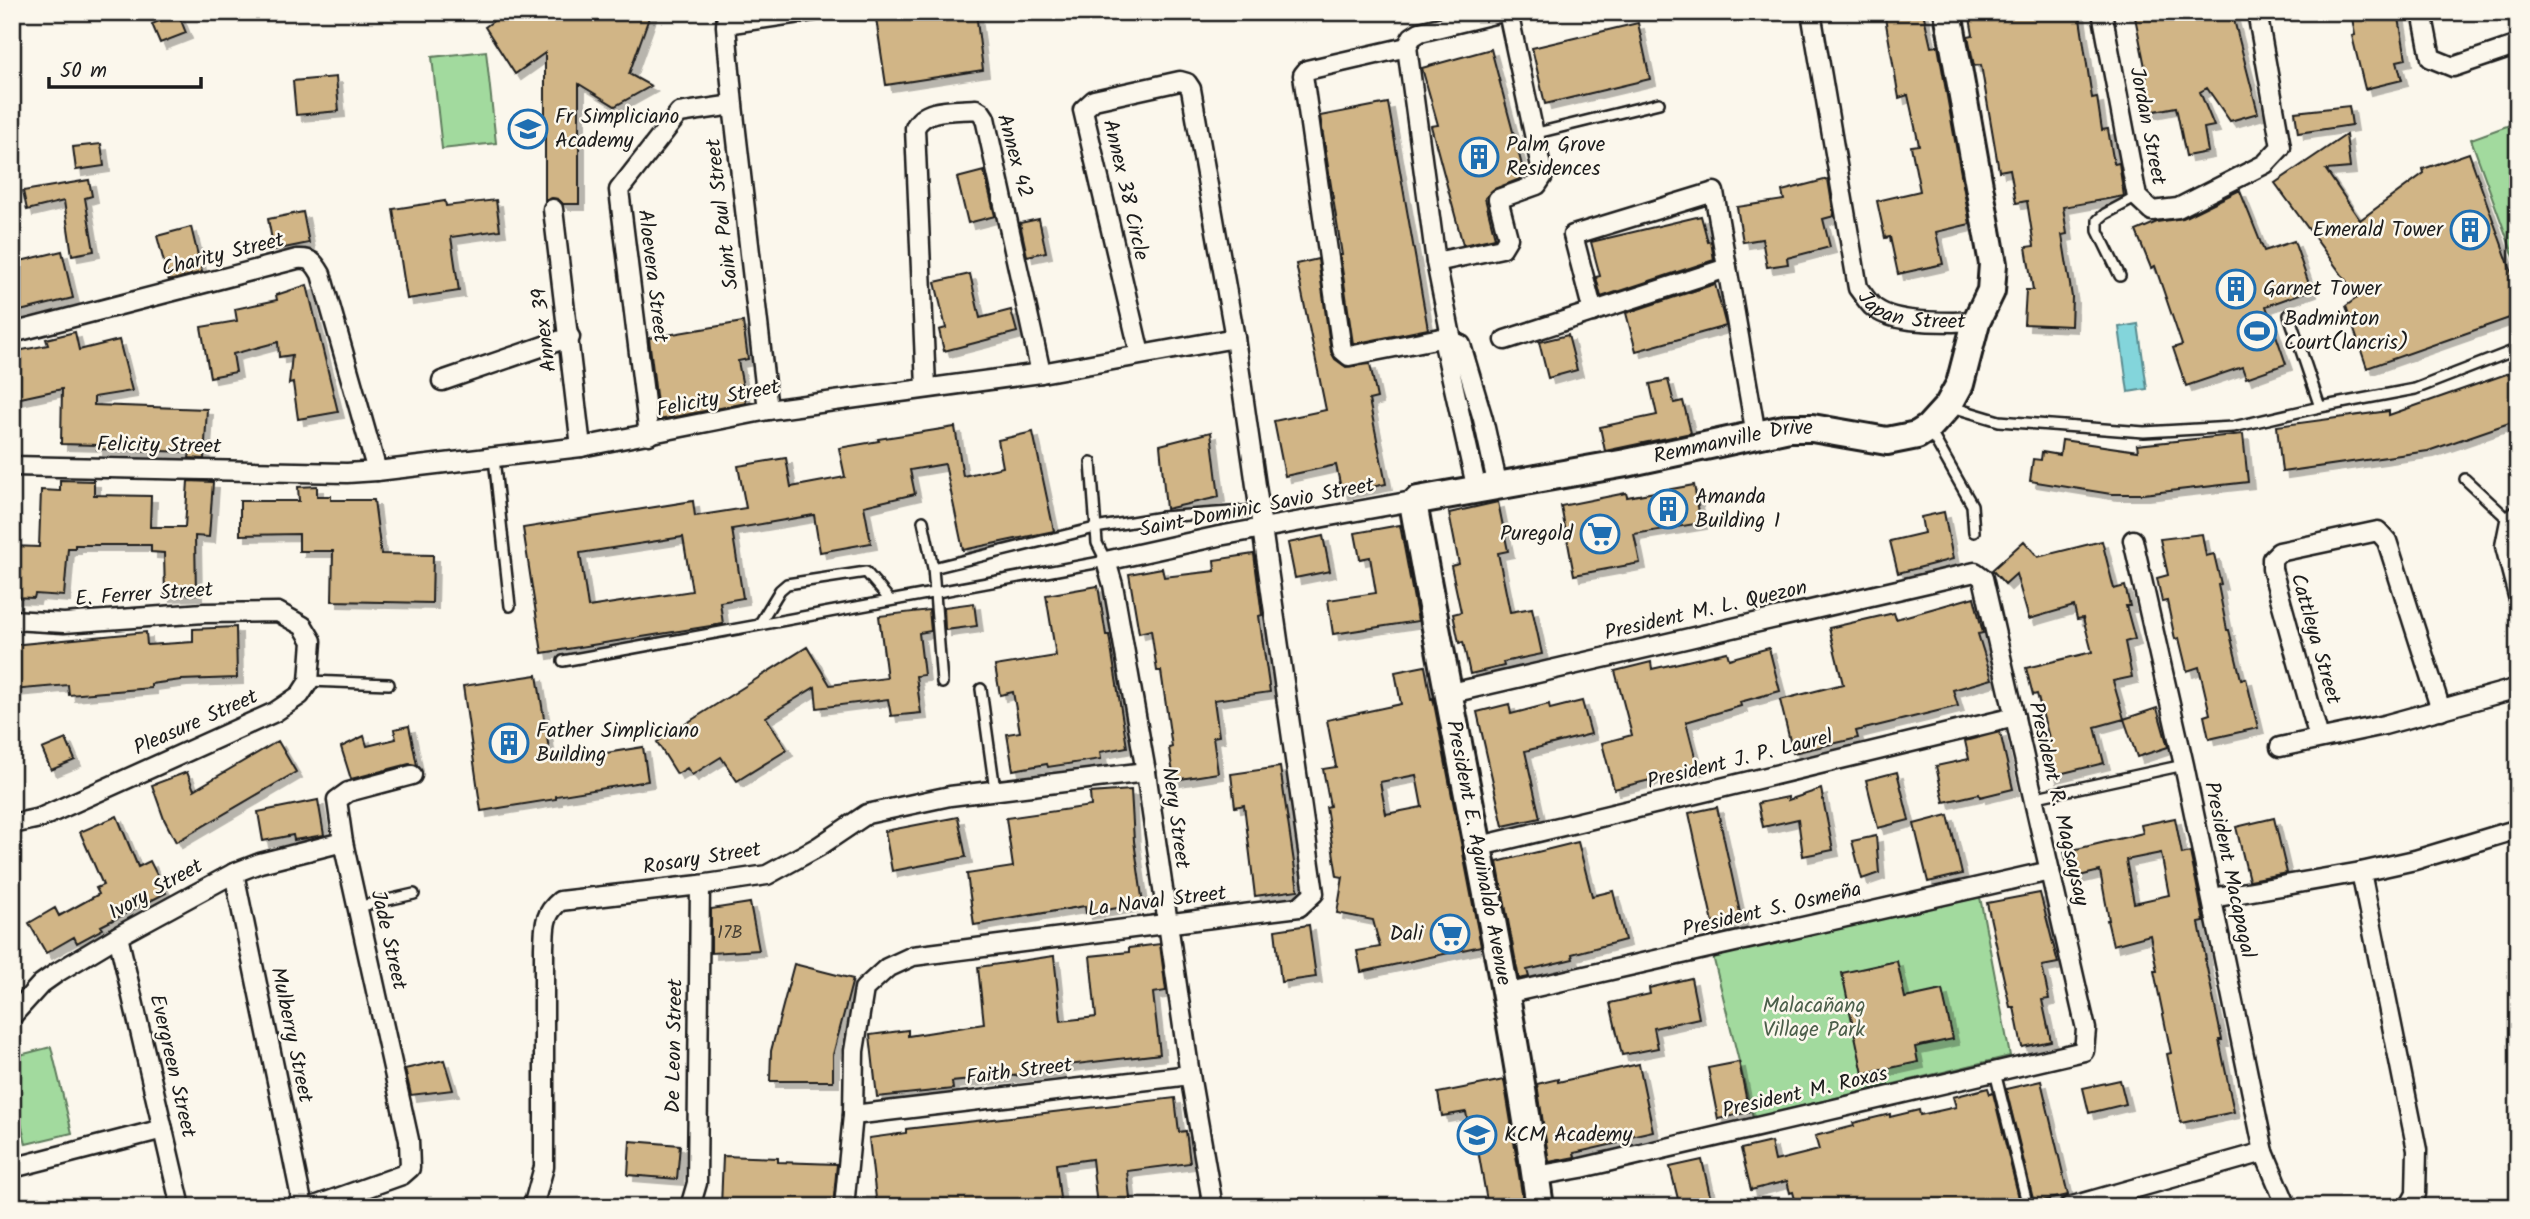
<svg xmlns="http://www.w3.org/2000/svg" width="2530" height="1219" font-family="Kalam,sans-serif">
  <defs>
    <filter id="shadow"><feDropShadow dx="6" dy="6" stdDeviation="0" flood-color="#0004"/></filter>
  </defs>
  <rect width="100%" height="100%" fill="#fbf7ec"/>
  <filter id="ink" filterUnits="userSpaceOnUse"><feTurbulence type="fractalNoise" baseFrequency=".0143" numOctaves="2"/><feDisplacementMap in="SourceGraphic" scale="14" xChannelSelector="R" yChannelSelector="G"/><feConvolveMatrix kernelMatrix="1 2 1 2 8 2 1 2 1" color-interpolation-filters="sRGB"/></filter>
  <g filter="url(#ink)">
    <path fill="#a2da9e" stroke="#5f7b5d" stroke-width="2" d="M486 51 496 143 442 149 432 57Z
      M2518 122V268L2471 139Z
      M1980 897 2010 1056 1753 1118 1713 956Z
      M51 1047 72 1133 26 1144 12 1085V1057Z"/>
    <path fill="#83d5db" stroke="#5a8b8f" stroke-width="2" d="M2138 324 2147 389 2128 392 2119 327Z"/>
    <path fill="#d1b586" stroke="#1c1c1c" stroke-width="2" fill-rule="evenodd" filter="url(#shadow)" d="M506 12H651L629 74 651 86 615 106 579 84V204H563L558 199 552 198 545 201V53L515 74 485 27Z
      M875 12H976L983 70 886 85Z
      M1884 12H1923L1931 47 1938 46 1970 224 1936 232 1943 264 1898 274 1890 237 1885 238 1877 201 1920 191 1911 146 1919 145 1908 95 1899 98Z
      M1969 12H2079L2092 98 2097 97 2102 130 2108 129 2114 164 2119 163 2124 196 2063 207 2067 234 2062 235 2072 297 2071 326 2024 324 2026 290H2033L2026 247 2034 246 2027 201 2016 203 2010 169 1999 171 1981 65 1974 66 1968 36 1973 35Z
      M2134 12H2232L2258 113 2230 121 2207 88 2200 92 2214 126 2204 128 2208 152 2186 156 2176 107 2144 113 2137 79 2147 77Z
      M2351 12H2398L2406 59 2397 61 2402 80 2365 89 2352 36 2355 35Z
      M178 13 186 33 160 43 152 24Z
      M1638 23 1650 79 1545 104 1532 48Z
      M1491 49 1525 177 1494 189 1485 198 1495 238 1463 245 1431 126 1438 125 1422 68Z
      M336 77 339 111 296 115 293 81Z
      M1388 103 1428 329 1353 344 1340 255H1342L1320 116Z
      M2349 106 2352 125 2298 133 2295 112Z
      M2346 135 2350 168 2326 170 2360 220 2424 173 2423 169 2469 153 2518 290V315L2367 368 2346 306 2358 297 2275 183Z
      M101 144 104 166 76 170 73 147Z
      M984 171 995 216 968 223 957 178Z
      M1828 179 1834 216 1823 219 1830 247 1787 258 1788 264 1767 267 1762 239 1743 242 1737 207 1784 200 1782 191Z
      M89 180 92 196 85 198 94 251 72 255 64 201 27 210 23 191Z
      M2238 191H2240L2264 251 2294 241 2311 290 2266 306 2286 364 2246 378 2242 367 2186 386 2173 348 2182 345 2155 266 2151 268 2136 231 2157 222 2183 218Z
      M496 200 500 230 451 237 459 291 407 299 393 209 445 201 446 206Z
      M303 212 309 243 274 250 268 219Z
      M1701 216 1708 242 1711 241 1714 260 1601 297 1596 277 1600 276 1591 242Z
      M1039 219 1046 252 1027 256 1020 223Z
      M191 227 202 272 169 281 157 236Z
      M62 251 73 298 16 312 12 298V263Z
      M1318 259 1331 352 1335 359 1346 367 1370 364 1377 398 1369 400 1386 484 1342 493 1336 465 1285 476 1274 421 1326 410 1296 264Z
      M970 274 980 318 1011 310 1017 332 944 351 939 330 946 328 935 282Z
      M1715 284 1726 326 1636 351 1626 313Z
      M307 285 338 412 298 419 293 383 289 384 292 355 279 357 278 342 233 354 236 372 210 377 201 327 237 321 235 309 277 300 276 295Z
      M743 322 748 359 738 361 746 403 659 420 649 338Z
      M75 332 79 350 119 340 132 391 94 397V405L207 409 204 459 189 458 190 452 97 449V445L61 444 62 389 16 399 12 382V352L48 345 46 339Z
      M1568 335 1577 370 1548 378 1539 342Z
      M2518 370V420L2428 451 2282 472 2277 426 2389 411V415Z
      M1668 380 1674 403 1683 401 1691 433 1605 451 1600 427 1657 415 1650 384Z
      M955 427 963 476 1003 467 998 440 1033 432 1054 531 963 550 945 464 910 470 915 494 864 506 871 543 820 552 814 515 732 529 743 598 720 602 723 624 542 653 523 528 693 501 695 516 746 508 738 466 786 458 791 487 845 477 839 448 879 441 878 439ZM683 537 692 591 588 607 580 553Z
      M1211 432 1219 497 1166 509 1160 445Z
      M2243 434 2248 482 2143 494H2111L2030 481 2033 459 2041 460 2042 452 2060 455 2062 440 2138 451 2137 445Z
      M60 480 94 481V495L151 496 150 527H185L188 481 213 482 209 537 195 536 196 594 165 595 164 553 151 552V545H75V548H68L64 596 35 594 34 598 12 597V546L39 547 41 490 60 491Z
      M1694 485 1701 523 1634 534 1640 563 1574 575 1561 506 1626 493 1627 497Z
      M317 486V496H331V500H374L381 554 433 555 432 603 332 601 333 551H299V534L240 535V501H299L298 487Z
      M1498 502 1508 551 1498 553 1510 612 1532 608 1542 654 1503 662 1504 666 1470 674 1463 642 1459 643 1453 614 1461 612 1451 566 1459 564 1449 513Z
      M1944 512 1953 559 1898 573 1890 541 1924 533 1921 517Z
      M1400 525 1418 621 1333 634 1328 600 1376 593 1370 557 1360 559 1355 533Z
      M2202 534 2206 556 2214 554 2221 584 2218 585 2227 630H2229L2241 679 2246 678 2258 728 2209 739 2204 716 2210 714 2199 667 2187 671 2179 638 2175 639 2167 601 2162 602 2157 578 2168 575 2160 539Z
      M1323 536 1330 571 1295 578 1288 543Z
      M2024 541 2038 557 2102 541 2114 589 2125 586 2130 606H2126L2135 639 2125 642 2132 677 2113 681 2124 719 2095 727 2104 763 2051 776 2043 743 2050 741 2037 694 2033 695 2026 668 2092 652 2083 618 2077 619 2074 606 2029 619 2016 574 2005 584 1992 570Z
      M1254 554 1262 615 1259 616 1270 692 1214 700 1219 736 1213 737 1218 773 1174 780 1169 748 1172 747 1161 671H1157L1151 630 1139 633 1129 574 1162 568 1164 577 1215 571 1214 560Z
      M1098 586 1106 635H1109L1127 747 1100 752 1101 759 1048 767 1047 764 1013 770 1007 734 1020 732 1013 692 1000 695 995 666 1056 656 1046 595Z
      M1974 597 1983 633 1978 634 1992 679 1953 690 1958 706 1856 731 1858 738 1793 753 1780 700 1843 684 1829 628 1894 613 1896 619Z
      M974 603 977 626 945 630 944 607Z
      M929 610 931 631 919 633 924 675 916 676 921 713 891 716 888 699 817 708 815 687 766 717 787 750 737 781 721 757 692 775 687 768 677 774 657 742 807 647 830 685 887 678 879 616Z
      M236 627 237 678 181 680 151 684V688L69 695 68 685 12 690V645L146 632 147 645 193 642V629Z
      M1769 648 1780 691 1740 702 1741 706 1686 722 1698 768 1614 789 1602 743 1632 735 1615 671 1651 662 1652 669 1727 652 1729 659Z
      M1425 666 1431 699 1433 698 1481 946 1361 972 1357 951 1380 947 1373 920 1337 913 1343 877 1337 876 1326 807 1330 806 1323 769 1336 767 1327 720 1401 704 1395 672ZM1416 775 1422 807 1386 814 1380 782Z
      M537 675 551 762 643 747 648 781 556 796V799L481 811 463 686Z
      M1582 701 1591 734 1525 751 1540 818 1503 826 1477 712 1509 704 1511 714 1549 704 1550 709Z
      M2157 708 2168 747 2137 757 2124 719Z
      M409 726 417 765 409 764 351 779 341 747 364 736 367 746 396 739 394 729Z
      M2000 732 2013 789 1980 797 1979 794 1944 802 1936 766 1969 759 1965 741Z
      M66 739 75 760 51 770 42 749Z
      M278 741 296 772 176 842 164 819 152 785 187 772 194 790Z
      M1280 767 1298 890 1255 896 1244 805 1235 807 1231 774Z
      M1897 772 1909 820 1878 828 1866 780Z
      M1821 789 1833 850 1803 856 1798 819 1763 827 1758 803 1788 797V800Z
      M1131 790 1134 841 1143 904 1086 913 1085 906 974 925 967 874 1013 867 1006 818 1091 806 1090 793Z
      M318 800 324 835 294 840 293 835 263 841 258 812Z
      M1717 807 1742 922 1714 928 1689 813Z
      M1948 815 1962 874 1928 882 1914 824Z
      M117 816 138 867 150 861 166 893 101 926 103 929 77 943 74 937 46 953 29 923 55 908 59 916 99 894 96 888 103 885 80 832Z
      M958 817 966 857 892 871 885 831Z
      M2175 818 2182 854 2190 852 2196 881 2204 922 2199 923 2206 959H2205L2222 1040H2219L2234 1112 2181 1123 2167 1054 2171 1053 2154 971H2157L2150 935 2113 945 2107 920H2109L2100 871 2071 878 2064 852 2143 833 2141 825ZM2161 853 2169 895 2134 903 2126 860Z
      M2274 818 2287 873 2249 880 2236 827Z
      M1876 836 1879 873 1862 879 1852 841Z
      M1578 842 1592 896 1613 891 1625 940 1572 954 1573 959 1527 970 1529 977 1519 979 1497 862Z
      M2040 893 2058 963 2042 966 2049 999 2042 1000 2051 1041 2022 1047 2014 1007H2010L1987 903Z
      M750 903 759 950 711 953V909Z
      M1309 925 1316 977 1281 982 1275 930Z
      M1160 944 1166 991 1153 993 1160 1054 1059 1066 1060 1071 952 1082 953 1089 877 1097 870 1035 908 1030V1036L984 1024 978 967 1054 956 1061 1021 1096 1017 1090 956 1129 952V948Z
      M1897 961 1905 998 1942 990 1953 1039 1915 1047 1918 1062 1863 1074 1842 973Z
      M794 964 853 979 833 1055V1081H770L771 1051Z
      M1691 978 1699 1018 1654 1028 1658 1048 1622 1055 1610 1003 1650 994 1649 988Z
      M444 1060 453 1090 411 1095 405 1069Z
      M1739 1062 1749 1112 1718 1119 1708 1068Z
      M1639 1064 1653 1131 1626 1137 1627 1141 1574 1153 1575 1157 1549 1162 1537 1084 1558 1079V1082Z
      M1504 1080 1511 1122 1524 1207H1488L1478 1150 1473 1151 1466 1112 1442 1116 1438 1093Z
      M2120 1080 2126 1104 2089 1113 2083 1088Z
      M2041 1081 2068 1195 2034 1203 2006 1089Z
      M1988 1088 1990 1094 1993 1093 2021 1206 1797 1207 1793 1192 1790 1193 1787 1181 1751 1190 1741 1149 1771 1142 1775 1161 1819 1150 1815 1136 1854 1126 1853 1123 1890 1114V1117L1919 1110 1920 1115 1956 1107 1953 1097Z
      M1175 1098 1179 1132 1186 1131 1190 1163 1127 1171 1131 1207H1097L1092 1159 1056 1164 1061 1207H877L869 1138 906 1133V1129Z
      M630 1141 680 1145 677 1179 628 1175Z
      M723 1156 778 1158V1162L837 1164 833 1207H721Z
      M1702 1160 1711 1200 1680 1207 1670 1167Z"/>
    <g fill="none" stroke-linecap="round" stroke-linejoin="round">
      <defs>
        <path id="service" d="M1533 134 1659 103
          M2120 276 2098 231V220L2105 214 2137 197
          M2289 315 2320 407
          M1952 407 1999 421 2144 432 2233 427 2320 407 2415 389 2518 349
          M1929 429 1972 505 1974 532
          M494 458 510 606
          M2465 479 2510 521
          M923 521 933 568 942 683
          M933 568 1095 528 1162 517 1258 510
          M760 623 780 590 787 584 866 572 889 599
          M563 661 1106 561 1097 543 1091 462
          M309 681 389 684
          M981 689 995 790
          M2032 798 2184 765
          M357 907 414 894
          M1995 1072 2028 1207"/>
        <path id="pedestrian" d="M726 26 820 12"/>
        <g id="minor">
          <path d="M727 12 726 26 733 105 768 410"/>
          <path id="s1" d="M1811 12 1858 288C1862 293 1867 301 1872 306 1894 326 1948 321 1976 322"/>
          <path d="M2102 12 2137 197 2152 211 2178 208 2265 164 2281 147 2257 12"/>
          <path d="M2422 12 2431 58 2453 67 2518 45"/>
          <path d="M1407 47 1436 262 1452 341"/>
          <path d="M553 209 581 447"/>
          <path d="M1436 262 1502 248 1508 238 1498 199 1537 185 1543 176 1508 12"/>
          <path d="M1593 312 1573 235 1714 192 1756 435"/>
          <path d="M12 333 297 259C311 258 314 262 321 274L377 471"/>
          <path d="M1451 336 1349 356 1342 350 1303 75 1307 70 1407 47 1412 37 1420 32 1502 12"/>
          <path d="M1505 340 1727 268"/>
          <path d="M442 381 570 337"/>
          <path d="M926 387 915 128C924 107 955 111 976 109L981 112 985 118 1041 373"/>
          <path d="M649 435 619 190 679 113 733 105"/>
          <path d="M12 466 347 473 377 471 581 447 768 410 1041 373 1235 338"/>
          <path d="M1477 490 1445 348 1452 341 1461 345 1483 419 1498 487"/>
          <path d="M2518 515 2510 521 2505 546 2518 596"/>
          <path d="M2133 540 2184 765 2264 1152 2287 1207"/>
          <path d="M12 620 64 623 204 613 278 612 303 626 312 641 309 681 300 695 275 712 40 818 17 823 12 821"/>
          <path d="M1447 694 1975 572 1983 578 2086 1029 2084 1051 1581 1168 1536 1176"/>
          <path d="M2319 738 2272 569V559L2279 552 2378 531 2387 541 2441 710"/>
          <path d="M2280 747 2384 725 2518 688"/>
          <path d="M1476 847 2015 717"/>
          <path d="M2361 872 2417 1150 2416 1194 2409 1207"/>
          <path d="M234 873 303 1207"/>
          <path d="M2212 898 2361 872 2415 860 2518 829"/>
          <path d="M118 936 181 1207"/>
          <path d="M1505 994 2050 871"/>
          <path d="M12 1016 41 984 58 972 118 936 234 873 260 863 343 842"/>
          <path d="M853 1115 1190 1075"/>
          <path d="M12 1165 20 1166 163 1129"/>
          <path d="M312 1207 402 1175 410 1168 409 1140 343 842 337 800 348 792 412 775"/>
          <path d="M533 1207 544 1167V947C545 927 543 915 560 901L700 885 767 875 818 847 867 814 950 796 1146 772"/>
          <path d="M690 1207 697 1183 700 885"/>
          <path d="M844 1207 853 1115 854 1051 864 989 887 968 913 956 1299 907 1314 893 1235 338 1191 89 1187 83 1180 81 1094 100 1083 110 1140 354"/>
          <path d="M1213 1207 1190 1075 1146 772 1113 585 1106 561 1219 536 1418 500"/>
          <path d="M2069 1207 2264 1152"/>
        </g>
        <g id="secondary">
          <path id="s2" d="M1540 1207C1507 973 1455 741 1414 508L1418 500 1626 463 1789 428H1812L1887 441 1917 435 1928 428 1948 406 1960 384 1976 322 1991 291 1993 264 1948 12"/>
        </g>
      </defs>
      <use href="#service" stroke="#1c1c1c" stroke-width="14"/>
      <use href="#pedestrian" stroke="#1c1c1c" stroke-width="19"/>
      <use href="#minor" stroke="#1c1c1c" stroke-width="23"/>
      <use href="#secondary" stroke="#1c1c1c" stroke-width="32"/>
      <use href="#service" stroke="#fbf7ec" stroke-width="9"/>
      <use href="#pedestrian" stroke="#fbf7ec" stroke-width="14"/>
      <use href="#minor" stroke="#fbf7ec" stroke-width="18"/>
      <use href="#secondary" stroke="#fbf7ec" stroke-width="26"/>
    </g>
  </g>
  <defs>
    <symbol id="school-ring" viewBox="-11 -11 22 22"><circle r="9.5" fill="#fbf7ec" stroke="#1f6fb2" stroke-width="1.5"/><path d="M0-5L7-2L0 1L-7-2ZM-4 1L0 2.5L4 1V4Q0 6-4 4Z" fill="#1f6fb2"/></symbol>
    <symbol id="building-ring" viewBox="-11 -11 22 22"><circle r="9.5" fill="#fbf7ec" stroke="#1f6fb2" stroke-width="1.5"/><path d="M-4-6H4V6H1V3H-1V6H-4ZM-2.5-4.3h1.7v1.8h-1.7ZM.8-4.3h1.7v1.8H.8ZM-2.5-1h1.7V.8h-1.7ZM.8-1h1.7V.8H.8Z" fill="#1f6fb2"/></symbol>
    <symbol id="stadium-ring" viewBox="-11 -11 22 22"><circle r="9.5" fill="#fbf7ec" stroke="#1f6fb2" stroke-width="1.5"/><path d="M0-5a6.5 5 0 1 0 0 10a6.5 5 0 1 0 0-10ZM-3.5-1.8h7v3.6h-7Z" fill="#1f6fb2"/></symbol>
    <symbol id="supermarket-ring" viewBox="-11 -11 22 22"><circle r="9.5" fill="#fbf7ec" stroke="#1f6fb2" stroke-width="1.5"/><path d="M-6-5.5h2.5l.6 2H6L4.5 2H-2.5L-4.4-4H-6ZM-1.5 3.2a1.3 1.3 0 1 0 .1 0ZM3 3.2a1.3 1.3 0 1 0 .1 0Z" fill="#1f6fb2"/></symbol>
  </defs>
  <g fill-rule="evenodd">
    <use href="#school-ring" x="506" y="107" width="44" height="44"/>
    <use href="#building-ring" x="1457" y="135" width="44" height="44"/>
    <use href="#building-ring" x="2448" y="208" width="44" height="44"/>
    <use href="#building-ring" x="2214" y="267" width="44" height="44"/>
    <use href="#stadium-ring" x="2235" y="309" width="44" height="44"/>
    <use href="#building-ring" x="1646" y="487" width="44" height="44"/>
    <use href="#supermarket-ring" x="1578" y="512" width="44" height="44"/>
    <use href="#building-ring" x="487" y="721" width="44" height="44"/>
    <use href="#supermarket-ring" x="1428" y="912" width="44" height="44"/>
    <use href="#school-ring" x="1455" y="1113" width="44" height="44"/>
  </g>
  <g text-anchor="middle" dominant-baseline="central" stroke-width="5" stroke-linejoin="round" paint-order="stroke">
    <g font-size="18" fill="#494236">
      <text x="730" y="933">17B</text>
    </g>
    <g font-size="21" fill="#1c1c1c" stroke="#fbf7ec" text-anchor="start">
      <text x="555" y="117">Fr Simpliciano<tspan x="555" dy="24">Academy</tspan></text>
      <text x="1506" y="145">Palm Grove<tspan x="1506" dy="24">Residences</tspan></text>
      <text x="2443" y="230" text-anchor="end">Emerald Tower</text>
      <text x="2263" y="289">Garnet Tower</text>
      <text x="2284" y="319">Badminton<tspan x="2284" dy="24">Court(lancris)</tspan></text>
      <text x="1695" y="497">Amanda<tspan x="1695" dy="24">Building 1</tspan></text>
      <text x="1573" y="534" text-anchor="end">Puregold</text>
      <text x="536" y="731">Father Simpliciano<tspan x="536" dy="24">Building</tspan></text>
      <text x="1423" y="934" text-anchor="end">Dali</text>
      <text x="1504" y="1135">KCM Academy</text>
    </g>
    <g font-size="21" fill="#1c1c1c" stroke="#fbf7ec">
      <text transform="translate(2147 126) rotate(79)">Jordan Street</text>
      <text transform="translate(1014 156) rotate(75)">Annex 42</text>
      <text transform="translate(1125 190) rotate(77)">Annex 38 Circle</text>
      <text transform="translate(723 214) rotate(-97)">Saint Paul Street</text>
      <text transform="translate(223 255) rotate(-14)">Charity Street</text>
      <text transform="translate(652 276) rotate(83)">Aloevera Street</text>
      <text stroke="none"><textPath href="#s1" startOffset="343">Japan Street</textPath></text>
      <text transform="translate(545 330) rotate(-97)">Annex 39</text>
      <text transform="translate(718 399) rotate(-11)">Felicity Street</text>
      <text stroke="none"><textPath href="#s2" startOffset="1040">Remmanville Drive</textPath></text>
      <text transform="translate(159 446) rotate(1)">Felicity Street</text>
      <text transform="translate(1257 508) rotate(-11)">Saint Dominic Savio Street</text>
      <text transform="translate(144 595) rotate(-4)">E. Ferrer Street</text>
      <text transform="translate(1706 611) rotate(-13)">President M. L. Quezon</text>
      <text transform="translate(2315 639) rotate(74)">Cattleya Street</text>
      <text transform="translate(196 723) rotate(-24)">Pleasure Street</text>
      <text transform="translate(1740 760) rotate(-14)">President J. P. Laurel</text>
      <text transform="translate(2058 804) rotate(77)">President R. Magsaysay</text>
      <text transform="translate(1175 818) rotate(82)">Nery Street</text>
      <text transform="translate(1478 853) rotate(79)">President E. Aguinaldo Avenue</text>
      <text transform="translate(702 859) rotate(-9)">Rosary Street</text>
      <text transform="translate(2229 870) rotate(78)">President Macapagal</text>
      <text transform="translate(156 890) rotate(-29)">Ivory Street</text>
      <text transform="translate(1157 902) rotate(-7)">La Naval Street</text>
      <text transform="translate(1772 910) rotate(-13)">President S. Osmeña</text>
      <text transform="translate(388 940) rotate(77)">Jade Street</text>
      <text transform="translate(291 1035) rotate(78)">Mulberry Street</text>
      <text transform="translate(675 1046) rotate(-89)">De Leon Street</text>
      <text transform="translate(172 1066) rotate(77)">Evergreen Street</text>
      <text transform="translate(1019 1072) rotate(-7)">Faith Street</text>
      <text transform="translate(1805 1093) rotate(-13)">President M. Roxas</text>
    </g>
    <g font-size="21" fill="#4b5e4a" stroke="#fbf7ec">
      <text x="1814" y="1006">Malacañang<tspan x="1814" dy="24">Village Park</tspan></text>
    </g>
  </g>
  <rect width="2530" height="1219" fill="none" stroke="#fbf7ec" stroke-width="42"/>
  <rect x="21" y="21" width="2488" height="1177" fill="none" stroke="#1c1c1c" stroke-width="2.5" filter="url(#ink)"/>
  <path d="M49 77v10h152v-10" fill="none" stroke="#1c1c1c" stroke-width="3.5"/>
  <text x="60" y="77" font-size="21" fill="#1c1c1c" stroke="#fbf7ec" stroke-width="5" paint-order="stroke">50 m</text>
</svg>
